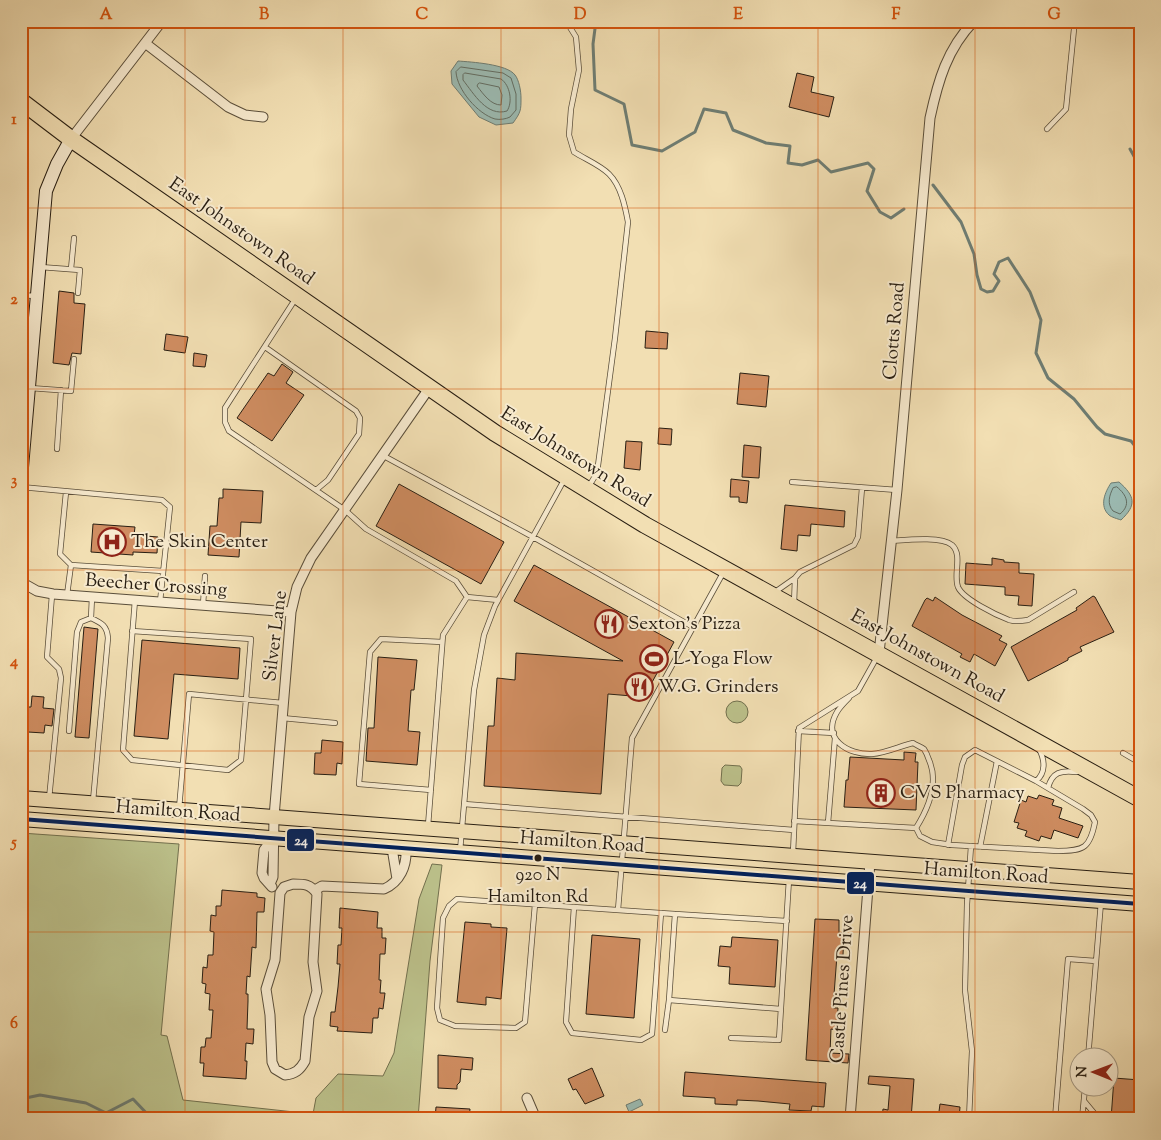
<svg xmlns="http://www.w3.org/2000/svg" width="1161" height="1140" font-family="'Sorts Mill Goudy',serif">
  <rect width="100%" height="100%" fill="#f2dfb3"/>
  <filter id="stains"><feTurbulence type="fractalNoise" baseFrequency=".004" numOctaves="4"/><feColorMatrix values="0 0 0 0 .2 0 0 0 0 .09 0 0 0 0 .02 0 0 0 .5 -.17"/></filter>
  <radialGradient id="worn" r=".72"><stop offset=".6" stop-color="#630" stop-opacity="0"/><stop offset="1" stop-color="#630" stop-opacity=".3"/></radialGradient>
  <path fill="#bcc18b" stroke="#72704e" d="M726 712a11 11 0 1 1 22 0a11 11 0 1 1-22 0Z
    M725 765 740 766 742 769 741 783 738 786 724 785 721 781 722 768Z
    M21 833 179 844 161 1035 167 1036 183 1100 313 1114 316 1098 338 1074 383 1076 394 1053 419 899 432 864 442 865 430 961 418 1119H21Z"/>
  <path fill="#9cbcb4" stroke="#6e7d73" d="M458 61C471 62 507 64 515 75 519 80 521 91 521 98 521 110 521 112 513 123L496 125 479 117 452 84 451 71Z
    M1119 482C1135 496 1137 505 1121 520 1118 519 1111 517 1109 515 1099 506 1105 492 1111 483Z
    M640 1099 643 1105 629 1112 626 1105Z"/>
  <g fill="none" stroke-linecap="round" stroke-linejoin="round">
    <path stroke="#626d63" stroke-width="1" d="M461 67 503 73 511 78 516 94V110L510 117C506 119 500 120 495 119 478 114 457 90 456 72Z
      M465 73 501 79C510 85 513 102 507 111 487 117 474 94 463 80V75Z
      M480 83 499 87 502 95 501 105C491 105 484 95 477 86L478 84Z
      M1117 487C1127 495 1131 505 1120 514L1113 511C1107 504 1109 496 1113 488Z"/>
    <path stroke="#6e7d73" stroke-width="3" d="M596 21 593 44 595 90 624 104 632 145 662 151 695 132 704 109 726 113 733 130 766 143 790 146 788 163 802 165 818 160 831 172 868 163 874 169 867 191 880 212 891 218 904 209
      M1130 149 1140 167
      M933 185 961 222 974 254 977 275 981 289 987 292 993 291 999 281 994 274 999 262 1008 258 1030 292 1041 320 1036 353 1048 378 1074 399 1097 427 1105 434 1131 441 1139 451 1140 455
      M21 1099 40 1095 86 1103 106 1113 133 1099 152 1119"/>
  </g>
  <path fill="#cf8d61" stroke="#281e12" d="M797 73 814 77 811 92 834 97 829 117 789 107Z
    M59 291 74 293V303L85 304 81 354 72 353 69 365 53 363Z
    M646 331 668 333 667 349 645 348Z
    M166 334 188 337 185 353 164 350Z
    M194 353 207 355 205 367 193 366Z
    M282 364 293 372 286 383 304 395 272 441 237 418 268 373 274 376Z
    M740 373 769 376 766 407 737 404Z
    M659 428 672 429 671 445 658 444Z
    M626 441 642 442 640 470 624 468Z
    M744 445 761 447 759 478 742 477Z
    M731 479 749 481 747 503 739 502V497H730Z
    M399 484 504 542 481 584 376 526Z
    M223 489 263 491 261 523 241 522 239 557 208 555 210 526H217L219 498H223Z
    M785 505 845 511 844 527 811 524 810 536 798 535 797 551 781 549Z
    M93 524 135 527 134 535 158 537 157 553 133 552V555L91 552Z
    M992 558 1004 560V562L1019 563V573L1034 574 1032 606 1018 605 1019 596 1005 595V587L965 584 966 563 992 565Z
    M534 565 674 642 644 697 608 694 601 794 484 786 488 726H494L497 678 515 680 516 653 623 661 514 601Z
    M1093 596 1095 597 1114 632 1080 647 1082 651 1068 658V660L1028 681 1011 647 1077 610 1076 608Z
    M935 597 962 615 1002 636 999 640 1007 644 995 666 974 654 970 662 960 657 962 654 912 626 925 600 927 598 933 601Z
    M84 627 98 629 89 738 75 737Z
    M142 640 240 648 238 679 174 674 168 739 134 736Z
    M378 657 417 660 414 690H411L408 731 420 732 417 765 366 761 368 728H374Z
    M32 696 44 697 43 708 54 709 52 726 45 725 44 733 28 732V724H21V707H31Z
    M322 740 343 742 342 764 337 763 336 775 314 774 315 753H321Z
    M904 752 916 753 915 762H918L916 810 844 807 846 780H848L850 757 904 760Z
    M1039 795 1054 800 1052 805 1062 808 1059 818 1083 826 1078 838 1054 830 1051 839 1041 836 1039 841 1025 836 1027 831 1017 828 1019 823 1014 822 1021 800 1026 802 1028 796 1037 799Z
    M222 890 257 893V897L265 898 264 912H257L256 948 252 947 250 977 247 976 246 994H248V1001L247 1029H254L253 1044 246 1043 245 1061H247L246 1079 203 1076 204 1063H200L201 1047H205L206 1038H211L213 1010H209L210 994 205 993 206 984 202 983 203 967 207 968 208 955H213L214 932 210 931 211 915 216 916V906H221Z
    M340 908 378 912 377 928H382V938H386L385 954H380L379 980H381L380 993H385L383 1009 379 1008 378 1018H373L372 1033 337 1031 338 1027 330 1026 331 1012H335L338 987 340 964H337L338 945H341L342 928H339Z
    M815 919 839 920V933H844L843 955H837L833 1008H838L837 1030 831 1029 830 1053 849 1054 848 1063 806 1060Z
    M465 922 491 924V927L507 928 501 999 486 997V1005L457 1002Z
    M592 935 640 939 634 1018 586 1014Z
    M732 937 778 940 775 987 729 984 730 967 718 966 720 946 731 947Z
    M438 1055 473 1058 472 1070 461 1069 460 1082 457 1085V1089L438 1088Z
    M592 1068 604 1096 585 1104 576 1089 573 1090 568 1079Z
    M685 1072 826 1083 824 1107 812 1106 811 1111 789 1110 790 1104 758 1101 737 1100V1105L715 1104V1098L683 1096Z
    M869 1076 914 1079 911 1119H882L883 1109 888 1110 890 1086 868 1084Z
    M1114 1078 1140 1080V1119H1111Z
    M940 1104 960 1107 959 1119H938Z
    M436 1107 470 1109 469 1119H435Z"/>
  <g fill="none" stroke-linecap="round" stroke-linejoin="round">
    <defs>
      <path id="lane" d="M566 21 576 37 579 70 571 109 569 135 574 152C585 159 600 165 609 174 621 186 625 206 628 222L615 338 597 473 589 486
        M1047 129 1066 109 1074 29 1072 21
        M40 267 80 270 78 293
        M71 269 74 238
        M21 295 35 296
        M296 298 225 408V422L229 431 345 510 366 529 456 581 467 597 498 600
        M21 340 32 341
        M265 347 356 411 360 418 359 434 328 480 316 490
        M30 388 71 391 74 359
        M57 449 61 390
        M382 455 533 537 693 627
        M792 482 897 490
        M21 487 162 500 170 507 160 602
        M66 492 60 554 71 565 163 571
        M891 541C906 540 941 536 952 545 963 555 953 574 958 587 963 599 996 615 1009 620 1015 622 1022 621 1028 620L1074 592
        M775 592 795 578 800 572 854 545 858 537 862 488
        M67 595 71 565
        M92 597 91 618C102 623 107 626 108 638L93 801
        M794 604 795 578
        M203 605 205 576
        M132 631 251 639 241 760 228 770 132 760 123 750 135 600
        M849 698C845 702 840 707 837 712 821 739 848 755 872 754 886 753 900 746 913 743 916 745 921 747 924 749 926 752 928 757 929 760 939 783 928 809 916 828
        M282 718 335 723
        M69 731 77 632 81 622 91 618
        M798 731 834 733
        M1123 753 1140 763
        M1036 781C1046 773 1045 760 1039 749
        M1048 788C1052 772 1061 770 1077 772
        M431 790 359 784 370 652 381 639 442 642
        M49 799 61 678 59 669 47 657 52 595
        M464 804 794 830
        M179 809 189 694 283 703
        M794 821 916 828 920 836 932 842 952 845 1058 851C1084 851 1090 848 1095 822L1091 815 1083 809 1036 781 975 750 965 757 962 765 948 845
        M828 823 835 738
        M428 826 443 635 467 597
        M980 847 997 761
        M460 851 474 690 484 635 495 606 564 480
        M793 853 799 728 858 691 877 657
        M535 904 525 1022 516 1028 455 1026 440 1020 437 1008 443 918 449 906 457 899 675 914
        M574 907 566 1022 572 1033 641 1040 652 1034 661 913
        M618 910 632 738 723 573
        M781 1009 669 1000 675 914 787 921
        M665 1030 669 1000
        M731 1038 779 1040 789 879
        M1088 1058 1101 902
        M1084 1101 1099 1119
        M969 1119 972 1051 965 990 967 904 971 846
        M1055 1119 1068 959 1096 961
        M1082 1119 1085 1088"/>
      <path id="street" d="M145 43 228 107 245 115 263 117
        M71 139 162 21
        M21 582 37 591 53 594 291 612
        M879 653 897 490 930 118C938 81 947 49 974 21
        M392 848 397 879
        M270 884 273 877 274 817 291 612 297 587 311 558 430 387
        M293 884C304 884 311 884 317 894L313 962 317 991 309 1017 305 1061C300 1070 295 1074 285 1075L275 1069 272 1062 270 1015 266 989 275 960 280 893 284 887Z
        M272 887 264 878 262 873 264 850 273 838
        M315 890 322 886 384 889C400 882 407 866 406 849
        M527 1098 536 1119
        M850 1119 870 862"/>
      <path id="secondary" d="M21 479 46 191 57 164 71 139"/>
      <path id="primary" d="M21 798 1140 882
        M21 819 1140 904"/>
      <path id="highway" d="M21 101 71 139 495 433 645 525 1140 799"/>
    </defs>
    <use href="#lane" stroke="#5a4e3a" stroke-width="6"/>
    <use href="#street" stroke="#5a4e3a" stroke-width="11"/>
    <use href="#secondary" stroke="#281e12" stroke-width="14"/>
    <use href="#primary" stroke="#281e12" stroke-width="16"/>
    <use href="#highway" stroke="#281e12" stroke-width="18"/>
    <use href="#lane" stroke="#f7eace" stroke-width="4.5"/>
    <use href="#street" stroke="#f7eace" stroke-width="9"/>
    <use href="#secondary" stroke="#f7eace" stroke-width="12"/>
    <use href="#primary" stroke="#f2dfb3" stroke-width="14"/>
    <use href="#highway" stroke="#f2dfb3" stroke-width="16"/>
    <defs>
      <path id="bus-1" d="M21 819 1140 904"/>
    </defs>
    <use href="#bus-1" stroke="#f7eace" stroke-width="8"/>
    <use href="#bus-1" stroke="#00205b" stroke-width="4"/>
  </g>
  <path fill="none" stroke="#d5530d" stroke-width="1" stroke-opacity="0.55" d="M185 21V1119M343 21V1119M501 21V1119M659 21V1119M818 21V1119M975 21V1119M21 208H1140M21 389H1140M21 570H1140M21 751H1140M21 932H1140"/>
  <defs>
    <symbol id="hospital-ring" viewBox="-11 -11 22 22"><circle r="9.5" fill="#f7eace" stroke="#8f2418" stroke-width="1.5"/><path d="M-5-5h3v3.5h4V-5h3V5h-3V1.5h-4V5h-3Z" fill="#8f2418"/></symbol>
    <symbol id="restaurant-ring" viewBox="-11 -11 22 22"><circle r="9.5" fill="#f7eace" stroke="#8f2418" stroke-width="1.5"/><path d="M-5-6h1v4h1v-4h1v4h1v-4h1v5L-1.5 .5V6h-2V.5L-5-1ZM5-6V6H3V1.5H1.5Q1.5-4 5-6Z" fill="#8f2418"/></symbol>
    <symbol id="stadium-ring" viewBox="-11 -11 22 22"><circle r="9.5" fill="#f7eace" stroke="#8f2418" stroke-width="1.5"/><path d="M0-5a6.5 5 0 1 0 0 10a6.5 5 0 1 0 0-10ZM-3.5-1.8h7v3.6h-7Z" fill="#8f2418"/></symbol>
    <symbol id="building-ring" viewBox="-11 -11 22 22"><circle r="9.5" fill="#f7eace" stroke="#8f2418" stroke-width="1.5"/><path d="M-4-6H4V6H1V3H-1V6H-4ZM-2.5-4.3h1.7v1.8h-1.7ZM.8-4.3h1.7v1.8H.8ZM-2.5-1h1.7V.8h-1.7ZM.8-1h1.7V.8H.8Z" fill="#8f2418"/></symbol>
  </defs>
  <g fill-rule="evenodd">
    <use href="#hospital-ring" x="96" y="526" width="32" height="32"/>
    <use href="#restaurant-ring" x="593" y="608" width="32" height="32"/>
    <use href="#stadium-ring" x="638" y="643" width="32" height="32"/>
    <use href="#restaurant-ring" x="623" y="671" width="32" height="32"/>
    <use href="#building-ring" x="865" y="777" width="32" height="32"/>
  </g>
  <circle fill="#281e12" stroke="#f7eace" stroke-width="2" cx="538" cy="858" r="4.5"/>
  <g text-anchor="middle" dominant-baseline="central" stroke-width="4" stroke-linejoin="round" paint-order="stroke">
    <g font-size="18" fill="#281e12" stroke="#f7eace">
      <text x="538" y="876">920 N<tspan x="538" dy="22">Hamilton Rd</tspan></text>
    </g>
    <g font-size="19" fill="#281e12" stroke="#f7eace">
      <text transform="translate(241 232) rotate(35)">East Johnstown Road</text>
      <text transform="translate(895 331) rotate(-85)">Clotts Road</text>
      <text transform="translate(575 458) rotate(32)">East Johnstown Road</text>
      <text transform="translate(156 586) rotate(4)">Beecher Crossing</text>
      <text transform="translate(276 636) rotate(-83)">Silver Lane</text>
      <text transform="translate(927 657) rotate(29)">East Johnstown Road</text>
      <text transform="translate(178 812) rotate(4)">Hamilton Road</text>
      <text transform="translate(582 843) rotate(4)">Hamilton Road</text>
      <text transform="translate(986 874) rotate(4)">Hamilton Road</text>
      <text transform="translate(843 989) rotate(-86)">Castle Pines Drive</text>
    </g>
    <g font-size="19" fill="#281e12" stroke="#f7eace" text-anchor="start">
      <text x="131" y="542">The Skin Center</text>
      <text x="628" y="624">Sexton’s Pizza</text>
      <text x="673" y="659">L-Yoga Flow</text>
      <text x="658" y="687">W.G. Grinders</text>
      <text x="900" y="793">CVS Pharmacy</text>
    </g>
  </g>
  <g stroke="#f7eace" stroke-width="2">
    <rect x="286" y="828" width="29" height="24" rx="5" fill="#00205b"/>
    <rect x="846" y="871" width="29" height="24" rx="5" fill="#00205b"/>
  </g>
  <g font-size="14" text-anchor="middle" font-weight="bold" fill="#fff">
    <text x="301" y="845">24</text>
    <text x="860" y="888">24</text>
  </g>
  <rect width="1161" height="1140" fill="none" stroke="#f2dfb3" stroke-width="55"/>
  <g transform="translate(1094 1072) rotate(271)"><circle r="24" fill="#f7eace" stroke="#a49883"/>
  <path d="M0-4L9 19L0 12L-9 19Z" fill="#8f2418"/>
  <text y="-8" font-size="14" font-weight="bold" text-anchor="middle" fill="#281e12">N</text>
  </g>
  <rect x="28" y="28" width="1106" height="1084" fill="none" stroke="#d5530d" stroke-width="2"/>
  <g font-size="16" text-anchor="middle" font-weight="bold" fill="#d5530d">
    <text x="106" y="19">A</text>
    <text x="264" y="19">B</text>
    <text x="422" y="19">C</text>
    <text x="580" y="19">D</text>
    <text x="738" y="19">E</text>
    <text x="896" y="19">F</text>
    <text x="1054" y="19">G</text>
    <text x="14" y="124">1</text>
    <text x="14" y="304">2</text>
    <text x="14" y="485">3</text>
    <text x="14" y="666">4</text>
    <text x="14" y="847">5</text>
    <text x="14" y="1028">6</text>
  </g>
  <rect width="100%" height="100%" filter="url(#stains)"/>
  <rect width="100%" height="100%" fill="url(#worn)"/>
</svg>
